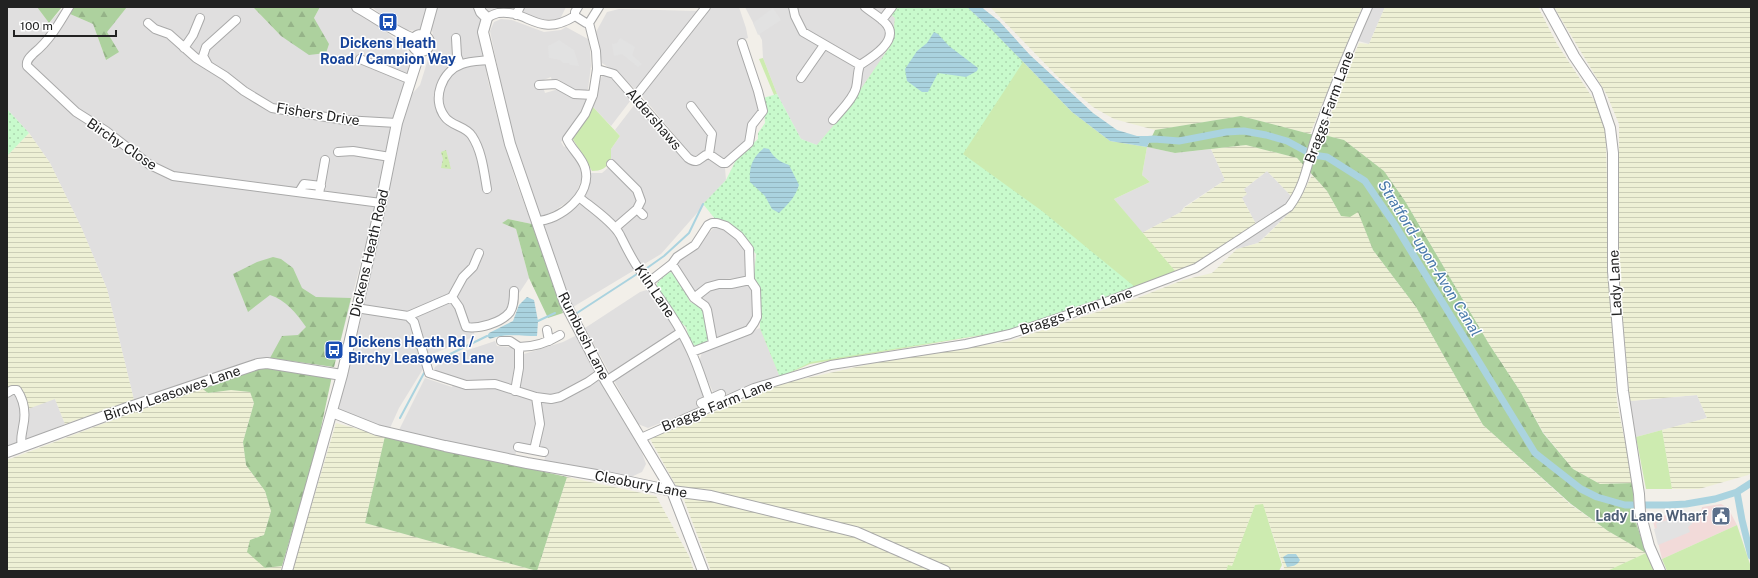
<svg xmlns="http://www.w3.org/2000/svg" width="1758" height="578" font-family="'Public Sans',sans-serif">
  <defs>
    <pattern id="farmland-rules" width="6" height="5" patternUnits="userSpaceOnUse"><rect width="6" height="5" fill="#eef0d5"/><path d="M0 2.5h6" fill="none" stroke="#ccceb7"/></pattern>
    <pattern id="forest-firs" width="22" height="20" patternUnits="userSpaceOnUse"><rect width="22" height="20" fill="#add19e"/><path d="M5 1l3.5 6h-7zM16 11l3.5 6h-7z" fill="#95b388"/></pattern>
    <pattern id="park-dots" width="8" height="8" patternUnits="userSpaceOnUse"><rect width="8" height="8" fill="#c8facc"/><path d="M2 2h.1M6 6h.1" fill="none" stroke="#acd6af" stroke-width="1.8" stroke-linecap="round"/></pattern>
    <pattern id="garden-dots" width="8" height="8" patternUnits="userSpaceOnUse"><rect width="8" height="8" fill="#cdebb0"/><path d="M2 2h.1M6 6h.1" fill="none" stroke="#b0c997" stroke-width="1.8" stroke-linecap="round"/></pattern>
    <pattern id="water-rules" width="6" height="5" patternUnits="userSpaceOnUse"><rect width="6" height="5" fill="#aad3df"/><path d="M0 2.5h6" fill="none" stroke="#92b5bf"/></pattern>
  </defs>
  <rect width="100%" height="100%" fill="#f2efe9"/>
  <path fill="#e0dfdf" d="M7 7H37L49 23 61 10 93 24 106 60V32L127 7H253L281 36 314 18 320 7H348L367 16 406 48 410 60 380 188 334 367 270 358H260L134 400 107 289 82 229 50 163 29 133 7 109Z
    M372 7H428L420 31 405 30 389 21Z
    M437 7H566L560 19 542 20 524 13 501 9 489 11 481 19 479 28 488 81 498 120 515 179 532 224 508 219 502 223 516 229 529 278 508 310 495 319 472 325 475 336 426 357 416 321 410 325 423 369 399 408 390 428 351 418 337 409 360 323 378 236 386 206 397 141 411 95 420 85 434 40 431 26Z
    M712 7H739L746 28 748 38 739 41 760 111 746 142 719 164 725 168 726 180 661 254 573 307 542 226 578 204 584 205V193L591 173H602L609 167 634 192 611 161V149L620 136 615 130 635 104 671 144 678 139 641 95Z
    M745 7H884L895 18 893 42 846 111 817 145 801 139 777 94 763 58 762 40Z
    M1371 7H1385L1369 44 1355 40Z
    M619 9 700 11 637 91 620 75 602 63 596 32 607 12Z
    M501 19 512 20 544 32 561 30 566 27 588 39 590 49 591 66 588 89 584 92 576 91 558 79 552 81 551 77 541 81 545 93 562 88 588 96 585 111 561 142 564 147 568 145 569 146 584 173 577 191 573 198 551 213 539 217 523 175 508 118 490 31 494 22Z
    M605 75 611 76 631 100 611 126 593 107 600 80 602 76Z
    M1147 147 1175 153 1211 149 1225 180 1184 207 1181 212 1142 233 1114 199 1150 182 1142 175Z
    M1267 171 1293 198 1282 209 1290 212 1258 243 1237 249 1235 247 1257 226 1242 198 1243 190Z
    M717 225 738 240 746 249 748 273 743 278 724 279 709 285 697 294 677 264Z
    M746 283 752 285 754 292V317L747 326 717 337 714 336 710 307 702 297 714 288Z
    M650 289 687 350 706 396 698 401 701 407 648 428 638 424 585 328 640 292Z
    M760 328 780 377 721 396 714 394 699 362 702 352Z
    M579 334 642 453 646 464 642 472 631 477 599 474 544 463 546 450 518 444 515 456 399 430 425 378 452 387 455 379 433 371 435 367 450 356 495 341 497 346 511 347 514 350 515 368 522 370 524 354 563 342Z
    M17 385 55 399 65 424 7 448V391Z
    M1697 395 1707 418 1636 437 1630 401Z"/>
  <path fill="#f2dad9" d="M1721 504 1728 508 1737 525 1662 559 1653 521 1658 520 1657 516 1701 513 1702 507Z"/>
  <path fill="url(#farmland-rules)" d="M990 7H1362L1310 134 1241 116 1155 130 1114 119 1093 107 1058 77Z
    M1385 7H1538L1557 44 1598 106 1604 124 1606 139 1609 280 1617 402 1633 483 1600 484 1573 469 1543 432 1520 391 1489 344 1405 201 1384 171 1344 140 1324 135 1336 99 1359 43 1369 44Z
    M1554 7H1751V473L1748 475 1699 489H1672L1662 430 1707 418 1697 395 1630 401 1619 278V124L1607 95Z
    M29 133 50 163 82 229 107 289 134 400 65 424 55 399 28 409 17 386 7 391V156Z
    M1246 145 1297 158 1304 165 1297 190 1293 198 1267 171 1244 189 1247 194 1242 198 1257 226 1206 258 1176 272 1142 233 1181 212 1184 208 1225 180 1211 149Z
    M1312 175 1327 191 1341 216 1358 211 1373 250 1416 307 1483 425 1571 505 1608 531 1646 553 1607 571H1285L1263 505H1255L1232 567 1228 566 1226 571H711L684 500 650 439 780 384 874 363 1010 341 1127 302 1183 280 1212 273 1237 249 1258 243 1265 237 1290 212 1301 197Z
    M200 387 208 393 231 390 250 392 254 403 243 442 246 465 265 491 271 511 264 535 250 540 265 568 282 566 280 571H7V460Z
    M336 423 385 436 365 523 537 571 567 477 656 496 689 556 694 571H292Z"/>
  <path fill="#cdebb0" d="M884 7 992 30 1072 112 1110 141 1147 147 1142 175 1150 182 1114 199 1176 272 1006 331 810 364 780 377 760 328V293L754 275 817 145 846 111 893 42 895 18Z
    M763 58 777 94 774 95 759 59Z
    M593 107 620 136 611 149V161C606 168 601 171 592 171L571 136Z
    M1662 430 1672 489H1646L1636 437Z
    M1263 504 1282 565 1279 571H1226L1228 565 1232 566 1255 505Z
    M1737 525 1751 567V571H1667L1662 559Z
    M1646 553 1655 571H1607Z"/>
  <path fill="url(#forest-firs)" d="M37 7H62L49 23Z
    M73 7H127L107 32 119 52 106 60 93 24 70 14Z
    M253 7H320L314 18 329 44 326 53 309 55 281 36Z
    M1241 116 1310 134 1324 135 1344 140 1384 171 1405 201 1489 344 1520 391 1543 433 1573 469 1600 484 1633 483 1634 516 1646 553 1608 531 1571 504 1483 425 1416 307 1373 250 1358 212 1350 217 1341 216 1327 191 1297 158 1246 145 1175 153 1147 147 1155 130Z
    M508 219 532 224 550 269 563 313 548 318 529 278 516 229 502 223Z
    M273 257 281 259 293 268 302 288 316 297 351 298 334 367 270 358 282 336 298 335 306 327C296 313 286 300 270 295L248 312 233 274 257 262Z
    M262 366 332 376 316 451 282 566 265 568 247 552 250 540 264 535 271 511 265 491 246 465 243 442 254 403 250 392 231 390 208 393 200 387Z
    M385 436 567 477 537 571 365 523Z"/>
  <path fill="url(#park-dots)" d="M884 7H967L992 30 1023 62 963 154 1042 211 1135 287 1006 331 811 362 780 377 760 328V293L754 275 756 254 743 240 720 225 703 204 726 180 737 158 758 139V133L765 123 763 98 777 94 801 139 817 145 846 111 893 42 895 18Z
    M7 109 29 133 7 156Z
    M668 272 674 273 680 279 690 302 702 307 706 313 705 326 708 338 707 342 696 347 690 341 686 327 677 319 657 288V283Z"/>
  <path fill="url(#garden-dots)" d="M446 150 451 169 441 168 443 159 441 152Z"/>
  <path fill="#e2e2e2" d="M773 8 781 20 758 35 753 23Z
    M620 38 635 47 632 55 642 64 638 67 622 54 614 56 612 44 617 43Z
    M559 40 574 50 579 66 570 65 569 63H563L560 60 549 58 548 46Z
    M1692 514V524L1688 527 1690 532 1658 545 1654 529 1657 528 1656 523 1668 520 1669 516Z"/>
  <path fill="url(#water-rules)" d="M967 7H982L985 10 999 21 1030 55 1093 113 1117 130 1137 136H1152L1147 147 1110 141 1072 112 992 30Z
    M934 32 938 34 949 46 978 68 977 71 966 77 938 73 928 92H922L907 81 905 69 917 51 927 43Z
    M764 148 769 149C774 158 780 162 789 165L799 185C795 198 788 204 779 213L772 209 765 196 750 182C749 167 752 158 764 148Z
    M527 297 534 300 538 321 537 336C521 336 505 333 490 339L487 336 489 333 513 321 519 305Z
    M1288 554H1296L1300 560C1297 566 1293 566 1287 567L1283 557Z"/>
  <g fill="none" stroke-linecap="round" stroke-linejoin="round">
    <path stroke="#aad3df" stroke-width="2" d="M647 268 664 256 689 233 703 204
      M577 313 637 274
      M538 321 555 313
      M434 362 487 336
      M400 418 424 373"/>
    <path stroke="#aad3df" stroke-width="7" d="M1142 140 1154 139 1179 141 1226 132 1244 131 1266 135 1287 141 1313 155 1327 157 1365 181 1395 225 1535 453 1581 489 1597 497 1625 505H1668L1686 504 1715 499 1737 492 1751 483
      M1737 492 1742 520 1751 556"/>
    <defs>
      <path id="minor" d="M69 7C59 24 49 41 34 53 30 57 26 60 27 66L76 112 106 131 150 165 173 176 381 203
        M578 7 575 12V16L586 23H589L599 7
        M793 7 795 16 803 32 860 65C871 58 899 41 887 25 882 18 872 13 865 7
        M516 15 520 7
        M487 18C490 16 494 14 498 13 529 9 538 39 575 16
        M882 20 892 7
        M148 23 155 29 169 34 196 58 225 76 244 91 272 108 344 120 397 123
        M456 38 457 56 460 64
        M184 48 193 35 200 18
        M360 59 411 80
        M208 65 203 56 206 47 236 20
        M597 69 614 74 688 158C700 166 699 156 709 154L722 163H726L749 143 752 125 763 111 758 91 742 43
        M801 78 824 45
        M539 85 556 84 574 94 593 95
        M635 97 706 7
        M691 106 712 134 709 154
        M833 120C841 110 853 99 856 88 858 80 857 73 860 65
        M338 152 353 151 390 157
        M611 164 637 190 641 201 637 209 615 228
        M487 189C484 172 482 151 472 136 466 126 451 126 445 117 431 99 442 71 462 64 470 61 480 61 489 60
        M299 192 304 184 321 186
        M319 194 325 160
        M580 198C591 207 613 222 620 235 626 247 632 260 641 272 659 297 678 322 691 351 698 366 703 383 709 399
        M637 209 643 215
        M536 221C560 221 593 194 585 168 582 157 571 149 567 139L585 114 593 95 597 69 596 51 589 23
        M479 253 473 267 463 277 452 297 459 307 466 327C479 329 501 323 510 312 514 306 514 298 514 291
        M672 264 694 298 705 306 707 310 713 343
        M649 282 672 264 677 257 695 245 708 225 712 223H717L726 226 739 236 749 249 750 280 756 289 757 317 754 323 749 330 692 352
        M694 298 708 287 719 284H731L750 280
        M356 308 408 316 414 322 429 373 466 385 495 384 536 397 551 399 560 397 588 382 602 372
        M408 316 452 297
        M547 330 549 341
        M501 341H510L519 347V368L515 391
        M519 347C535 347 547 343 560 335
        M606 381 681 332
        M7 393 12 390H17C25 402 26 414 23 427 22 435 20 438 22 446
        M701 403 721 394
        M641 438 754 388 831 365 966 344 1010 334 1106 302 1196 268 1289 207C1305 186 1307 164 1315 140 1330 95 1349 50 1368 7
        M518 447 544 452
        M534 450 540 424 536 397"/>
      <path id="tertiary" d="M357 7C376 17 394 32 414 39
        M479 7 481 12 487 18 483 32 510 144 565 303 606 381 672 491 703 571
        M1547 7 1574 56 1597 90 1610 128 1613 153V271L1623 391 1639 494 1640 512 1649 546 1660 571
        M413 43a8 8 0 1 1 16 0a8 8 0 1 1-16 0Z
        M424 36 432 7
        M332 412 377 430 445 446 527 463 602 476 672 491 711 496 856 532 945 571
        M7 452 127 408 258 364 267 363 342 375
        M287 571 342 375 381 203 397 123 420 51"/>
    </defs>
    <use href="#minor" stroke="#a9a9a9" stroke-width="10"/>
    <use href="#tertiary" stroke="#a9a9a9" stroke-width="12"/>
    <use href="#minor" stroke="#fff" stroke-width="8"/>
    <use href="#tertiary" stroke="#fff" stroke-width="10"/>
  </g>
  <defs>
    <symbol id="bus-square" viewBox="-11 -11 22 22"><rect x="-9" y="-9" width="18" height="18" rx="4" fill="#1a4fb4" stroke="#fff"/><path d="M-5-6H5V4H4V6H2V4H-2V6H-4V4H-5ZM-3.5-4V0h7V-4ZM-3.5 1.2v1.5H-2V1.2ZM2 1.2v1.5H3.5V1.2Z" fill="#fff"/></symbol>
    <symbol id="civic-square" viewBox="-11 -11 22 22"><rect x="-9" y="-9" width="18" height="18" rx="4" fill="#5c6f8a" stroke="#fff"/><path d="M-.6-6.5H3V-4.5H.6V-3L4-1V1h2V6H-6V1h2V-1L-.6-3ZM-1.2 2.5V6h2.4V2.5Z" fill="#fff"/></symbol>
  </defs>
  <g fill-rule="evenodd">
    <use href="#bus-square" x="377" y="11" width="22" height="22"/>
    <use href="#bus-square" x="323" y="339" width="22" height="22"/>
    <use href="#civic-square" x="1710" y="505" width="22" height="22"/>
  </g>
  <g text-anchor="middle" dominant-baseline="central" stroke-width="3" stroke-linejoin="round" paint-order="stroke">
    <g font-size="14" font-weight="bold" fill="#164399" stroke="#fff">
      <text x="388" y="43">Dickens Heath<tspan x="388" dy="16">Road / Campion Way</tspan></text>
      <text x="348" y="342" text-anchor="start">Dickens Heath Rd /<tspan x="348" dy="16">Birchy Leasowes Lane</tspan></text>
    </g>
    <g font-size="14" fill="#222" stroke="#fff">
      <text transform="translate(1329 107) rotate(-70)">Braggs Farm Lane</text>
      <text transform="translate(318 114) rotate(9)">Fishers Drive</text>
      <text transform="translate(654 119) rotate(49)">Aldershaws</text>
      <text transform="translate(122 144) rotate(34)">Birchy Close</text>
      <text transform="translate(369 253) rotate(-77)">Dickens Heath Road</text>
      <text transform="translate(1615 283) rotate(-93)">Lady Lane</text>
      <text transform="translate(655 291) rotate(56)">Kiln Lane</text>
      <text transform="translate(1076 311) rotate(-19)">Braggs Farm Lane</text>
      <text transform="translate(584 336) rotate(63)">Rumbush Lane</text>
      <text transform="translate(172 393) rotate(-19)">Birchy Leasowes Lane</text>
      <text transform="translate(717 405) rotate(-22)">Braggs Farm Lane</text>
      <text transform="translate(641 484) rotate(11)">Cleobury Lane</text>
    </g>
    <g font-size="14" font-weight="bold" fill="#4e5e75" stroke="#fff" text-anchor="end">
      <text x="1707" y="516">Lady Lane Wharf</text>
    </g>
    <g font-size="15" font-style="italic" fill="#4a7aab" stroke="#fff">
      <text transform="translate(1430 258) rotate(58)">Stratford-upon-Avon Canal</text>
    </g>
  </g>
  <rect width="1758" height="578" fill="none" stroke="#222222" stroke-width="16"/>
  <path d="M14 30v6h102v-6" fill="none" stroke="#222222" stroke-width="2"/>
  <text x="20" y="30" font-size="12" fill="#222222" stroke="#ffffff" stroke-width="3" paint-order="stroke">100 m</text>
</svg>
